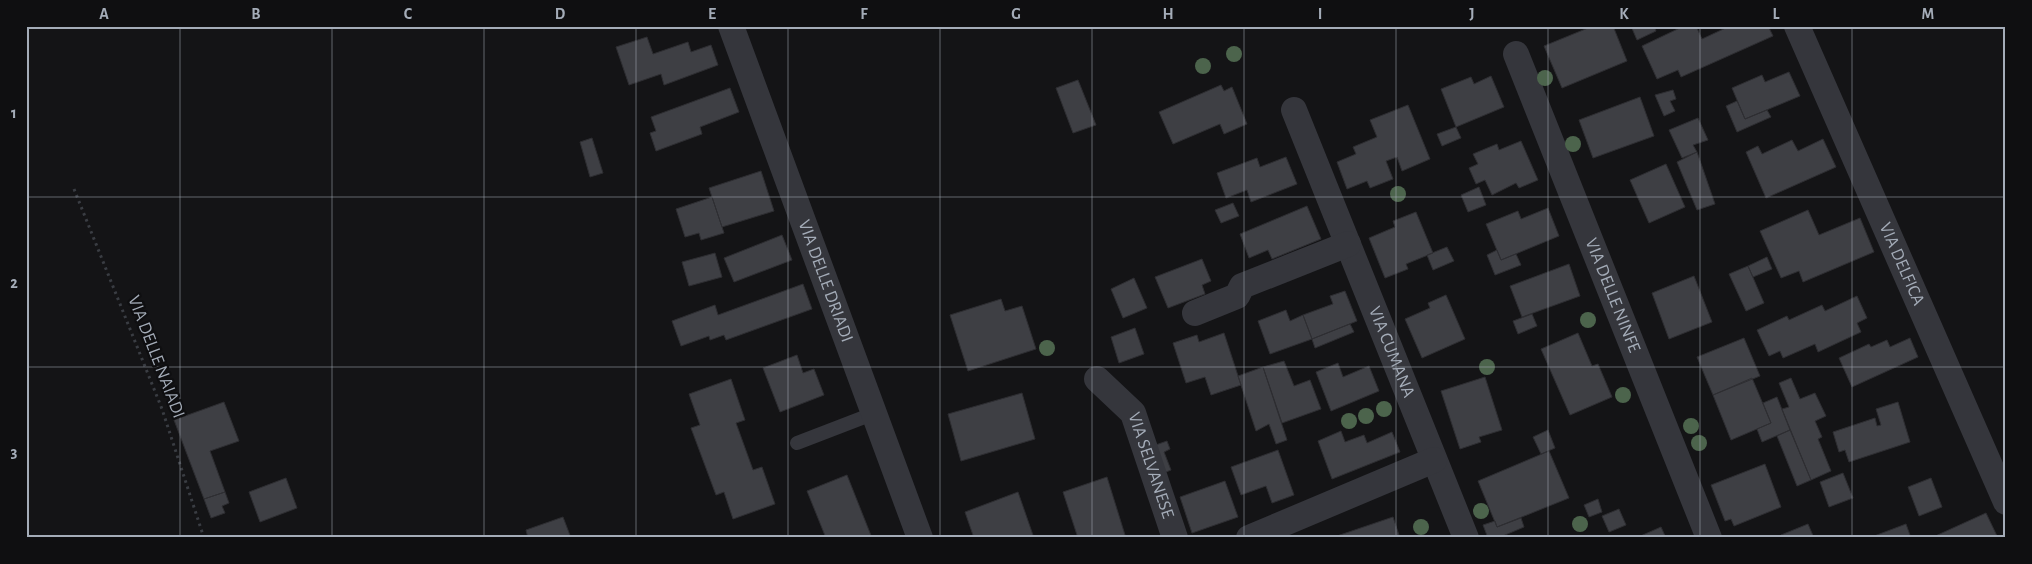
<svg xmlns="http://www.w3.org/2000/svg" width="2032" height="564" font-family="'Alegreya Sans',sans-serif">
  <rect width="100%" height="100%" fill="#141416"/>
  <path fill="#3e3f44" stroke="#2e2e32" d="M1593 26H1613L1627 61 1562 88 1544 46Z
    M1631 26H1654L1656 31 1637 40Z
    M1684 26H1696L1702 39 1730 26H1768L1773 36 1681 77 1678 70 1657 79 1642 46Z
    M647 37 653 54 688 42 691 52 711 45 718 65 664 85 661 74 629 85 616 47Z
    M1789 72 1800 96 1745 119 1732 88 1762 75 1765 82Z
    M1491 76 1504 107 1456 127 1441 89 1471 77 1474 84Z
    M1078 80 1096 125 1073 133 1056 88Z
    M1221 85 1224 91 1232 87 1247 124 1224 134 1220 124 1173 144 1159 112Z
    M730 88 739 112 700 127 702 134 656 151 650 133 656 131 651 117Z
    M1673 90 1676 99 1670 101 1675 111 1664 116 1655 95Z
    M1640 97 1654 136 1593 158 1579 120Z
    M1737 101 1745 119 1767 110 1771 117 1737 132 1726 106Z
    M1408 105 1430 159 1402 171 1397 157 1386 161 1393 179 1370 188 1367 181 1347 189 1337 162 1356 154 1353 147 1377 137 1370 120Z
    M1698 118 1708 140 1693 145 1697 152 1682 158 1669 130Z
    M1456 127 1461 138 1442 146 1437 134Z
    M592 138 603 173 590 177 580 142Z
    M1823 139 1836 167 1766 198 1746 152 1758 146 1762 154 1792 140 1798 151Z
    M1521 141 1538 180 1519 188 1516 183 1492 195 1485 180 1476 184 1469 168 1478 164 1473 154 1497 144 1499 150Z
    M1697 152 1715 204 1697 210 1677 162Z
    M1286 157 1297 184 1251 202 1247 190 1226 198 1217 173 1257 158 1260 167Z
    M1666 164 1685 207 1649 223 1630 180Z
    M761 171 774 211 722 227 709 188Z
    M1479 187 1486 205 1468 212 1461 195Z
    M712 197 724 233 701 240 699 233 685 237 676 209Z
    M1233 203 1239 216 1221 223 1215 210Z
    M1307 206 1321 239 1272 259 1268 250 1249 258 1240 234Z
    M1548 208 1559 236 1501 260 1486 224 1518 211 1521 219Z
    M1808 210 1819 235 1860 218 1874 252 1803 282 1799 271 1781 278 1760 231Z
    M1416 212 1433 253 1406 264 1408 269 1385 278 1369 238 1395 227 1393 221Z
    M782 235 792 260 734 282 724 258Z
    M1447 247 1454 261 1433 270 1427 255Z
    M1497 250 1501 260 1516 254 1521 265 1495 275 1487 255Z
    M715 253 722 277 689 286 682 262Z
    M1767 257 1772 269 1753 277 1748 266Z
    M1202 259 1211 281 1202 285 1205 294 1168 308 1155 277Z
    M1569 264 1580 296 1522 317 1510 286Z
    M1748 266 1764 303 1746 311 1729 274Z
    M1694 276 1712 322 1669 339 1652 293Z
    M1134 278 1147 308 1123 318 1111 289Z
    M803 284 812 309 726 340 724 335 710 340 709 336 681 346 672 321 715 305 718 315Z
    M1345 291 1357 321 1312 339 1303 315 1333 304 1330 296Z
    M1446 295 1465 339 1422 358 1405 319 1430 308 1428 303Z
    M1857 296 1867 318 1857 323 1861 332 1818 352 1815 344 1783 358 1780 351 1769 356 1757 330 1787 316 1789 320 1822 305 1825 311Z
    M1001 299 1005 311 1022 306 1036 349 968 371 950 315Z
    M1286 310 1290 321 1303 315 1312 339 1270 354 1258 321Z
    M1532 314 1537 326 1518 334 1513 321Z
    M1350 324 1354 332 1315 348 1312 339Z
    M1135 328 1144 354 1119 363 1111 337Z
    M1224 333 1241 385 1211 395 1205 377 1186 383 1173 343 1197 335 1199 342Z
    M1578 333 1592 366 1598 364 1612 397 1570 415 1541 349Z
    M1744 338 1760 376 1713 395 1697 357Z
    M1910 338 1918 357 1852 387 1839 358 1869 344 1871 347 1887 340 1890 347Z
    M797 355 803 373 814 369 824 395 780 412 763 368Z
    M1284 361 1294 386 1310 380 1321 409 1282 423 1263 367Z
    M1338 363 1343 377 1369 366 1379 391 1331 411 1316 372Z
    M1263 367 1287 440 1276 444 1269 424 1256 431 1238 376Z
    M1485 377 1502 430 1479 437 1481 442 1460 449 1441 391Z
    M1752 378 1771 423 1731 440 1713 395Z
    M1791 378 1800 399 1815 393 1826 416 1815 421 1822 437 1818 439 1831 471 1811 480 1782 409 1789 407 1779 383Z
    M731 379 745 420 736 423 753 470 762 467 775 504 733 519 724 492 716 495 691 428 700 425 689 394Z
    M1022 393 1035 439 961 461 948 414Z
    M1777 397 1790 430 1762 442 1757 429 1771 423 1763 403Z
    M224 402 239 441 210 451 225 492 204 499 174 420Z
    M1898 402 1910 442 1849 462 1845 450 1839 452 1833 432 1875 418 1877 426 1881 425 1876 409Z
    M1548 430 1555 448 1541 454 1533 437Z
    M1790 430 1811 480 1797 486 1777 436Z
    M1341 431 1345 442 1364 435 1367 443 1392 432 1400 452 1332 479 1318 441Z
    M1167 441 1170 449 1164 452 1171 470 1161 474 1150 447Z
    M1278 450 1294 495 1272 503 1266 486 1241 495 1231 467Z
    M1549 451 1569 498 1497 527 1478 481Z
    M1765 464 1781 507 1734 526 1731 519 1725 521 1711 485Z
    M1843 473 1853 498 1829 507 1820 482Z
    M847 475 872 538H826L807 491Z
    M1107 477 1125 535 1116 538H1078L1063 492Z
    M286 478 297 508 260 522 249 492Z
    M1931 478 1942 507 1919 516 1908 487Z
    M1225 481 1238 517 1192 533 1180 497Z
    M225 492 229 503 222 506 225 513 211 518 204 499Z
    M1018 492 1034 538H974L965 512Z
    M1598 499 1602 512 1589 517 1584 505Z
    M1619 509 1626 525 1609 532 1602 516Z
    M1986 513 1998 538H1931Z
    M563 517 571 538H528L526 530Z
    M1393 517 1400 538H1337V536Z
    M1521 518 1524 527 1498 538H1488L1483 525 1495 521 1497 527Z
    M1808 524 1814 538H1782L1781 535Z
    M1906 524 1911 538H1869Z
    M1661 527 1666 538H1636Z"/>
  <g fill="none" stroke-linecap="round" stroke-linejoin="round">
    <path stroke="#3a3d43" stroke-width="3" stroke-dasharray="2.5 4" stroke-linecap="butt" d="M74 189 162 409 204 538"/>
    <path stroke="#35363c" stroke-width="14" d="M797 443 875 413"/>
    <g stroke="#35363c" stroke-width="26">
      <path id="s1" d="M731 26 920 538"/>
      <path id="s2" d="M1797 26 2006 502"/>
      <path id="s3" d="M1516 54 1709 538"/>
      <path id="s4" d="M1294 110 1466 538"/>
      <path d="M1195 313 1237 296 1242 286 1348 244"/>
      <path id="s5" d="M1097 379 1133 413 1175 538"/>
      <path d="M1249 538 1434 460"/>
    </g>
  </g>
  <g fill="#4c644c">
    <circle cx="1234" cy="54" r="8"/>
    <circle cx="1203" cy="66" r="8"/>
    <circle cx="1545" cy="78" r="8"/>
    <circle cx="1573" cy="144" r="8"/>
    <circle cx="1398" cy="194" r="8"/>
    <circle cx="1588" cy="320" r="8"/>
    <circle cx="1047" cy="348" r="8"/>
    <circle cx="1487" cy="367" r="8"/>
    <circle cx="1623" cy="395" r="8"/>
    <circle cx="1384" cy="409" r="8"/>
    <circle cx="1366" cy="416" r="8"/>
    <circle cx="1349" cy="421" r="8"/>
    <circle cx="1691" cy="426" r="8"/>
    <circle cx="1699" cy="443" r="8"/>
    <circle cx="1481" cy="511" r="8"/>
    <circle cx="1580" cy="524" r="8"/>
    <circle cx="1421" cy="527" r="8"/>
  </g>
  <path fill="none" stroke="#a4acb8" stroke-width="1" stroke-opacity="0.55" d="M180 26V538M332 26V538M484 26V538M636 26V538M788 26V538M940 26V538M1092 26V538M1244 26V538M1396 26V538M1548 26V538M1700 26V538M1852 26V538M26 197H2006M26 367H2006"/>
  <g text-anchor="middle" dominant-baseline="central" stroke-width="4.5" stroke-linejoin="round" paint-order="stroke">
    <g font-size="18" fill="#a4acb8" stroke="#0f0f11">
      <text stroke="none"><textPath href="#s2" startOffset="260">VIA DELFICA</textPath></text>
      <text stroke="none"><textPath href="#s1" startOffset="272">VIA DELLE DRIADI</textPath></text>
      <text stroke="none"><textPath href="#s3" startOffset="260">VIA DELLE NINFE</textPath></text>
      <text stroke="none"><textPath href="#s4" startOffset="261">VIA CUMANA</textPath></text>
      <text transform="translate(156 357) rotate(69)">VIA DELLE NAIADI</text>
      <text stroke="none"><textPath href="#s5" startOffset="105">VIA SELVANESE</textPath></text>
    </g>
  </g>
  <rect width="2032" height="564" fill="none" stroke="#0f0f11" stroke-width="55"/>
  <rect x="28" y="28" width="1976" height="508" fill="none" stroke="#a4acb8" stroke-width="2"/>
  <g font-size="16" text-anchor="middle" font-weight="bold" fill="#a4acb8">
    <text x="104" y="19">A</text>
    <text x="256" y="19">B</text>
    <text x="408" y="19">C</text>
    <text x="560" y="19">D</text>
    <text x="712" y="19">E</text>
    <text x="864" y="19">F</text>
    <text x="1016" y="19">G</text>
    <text x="1168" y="19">H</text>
    <text x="1320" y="19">I</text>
    <text x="1472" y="19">J</text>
    <text x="1624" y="19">K</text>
    <text x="1776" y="19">L</text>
    <text x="1928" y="19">M</text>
    <text x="14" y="118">1</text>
    <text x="14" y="288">2</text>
    <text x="14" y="457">3</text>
  </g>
</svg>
